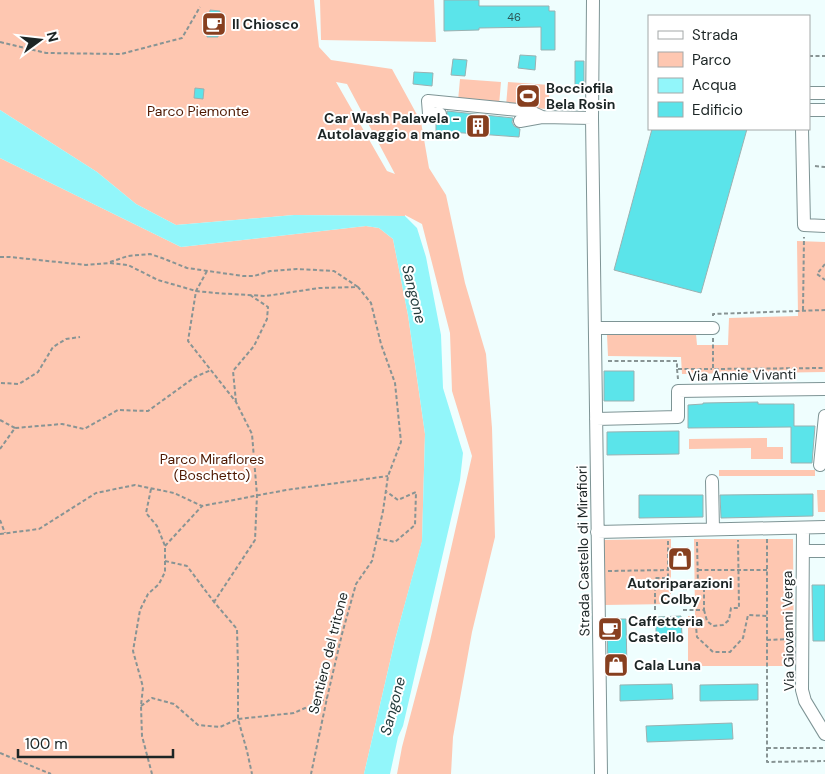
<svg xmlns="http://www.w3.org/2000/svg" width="825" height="774" font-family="'DM Sans',sans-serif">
  <rect width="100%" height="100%" fill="#effefe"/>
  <path fill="#fec7b1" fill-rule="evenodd" d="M0 0H314L319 47 331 60 392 69 421 122 429 168 446 195 465 283 486 354 492 428 495 537 472 632 453 737 451 774H397L402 747 430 641 472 456 452 391 450 333 422 224 405 215V216L294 215 176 225 136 204 97 172 0 110ZM336 82 347 84 395 174 387 171Z
    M320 0H434L436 42 321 40Z
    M460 79 501 82 499 105 458 101Z
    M508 82 550 85 548 109 506 106Z
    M0 158 181 247 366 226 379 228 393 239 408 315 425 434 422 542 395 640 364 774H0Z
    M797 241 825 242V372L682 374 681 357 608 356 607 335 696 334 697 345H728L729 318 798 316Z
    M767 438V447H783V459H751V448L689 449V439Z
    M719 470H815V476H719Z
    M817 490H825V512H818Z
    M671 539V604L604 605 603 540Z
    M694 539H793L794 666H688V616H695Z"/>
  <path fill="#92f6fa" d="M0 110 97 172 136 204 176 225 294 215 405 216 417 228 426 257 441 335 443 388 463 453 460 480 403 726 398 737 390 774H364L395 640 422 541 425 434 408 315 393 239 379 228 366 226 181 247 0 158Z"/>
  <path fill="#5be4ea" stroke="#9ab1b1" d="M444 0H479V6H549V11H555V50H541V27L479 28V30L444 31Z
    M210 10 220 11 218 37H207Z
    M520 55 536 56 535 70 518 68Z
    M453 59 467 60 465 76 451 75Z
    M575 61H584V85H575Z
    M414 72 433 73 432 86 413 84Z
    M195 88 204 89 203 99 194 98Z
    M447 111 513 118 512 122 514 126 520 129 519 137 436 131V122L444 121 447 118Z
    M652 129H747L701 293 614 270Z
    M604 371H634V401H604Z
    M758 402V404H794V426H815L812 463H791V427L688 428V405L703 404V403Z
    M679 431V454L607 455V432Z
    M813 494V516L721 518 720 495Z
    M639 495H703V517L639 518Z
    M812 585H825V641H813Z
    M681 616 682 636 656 637V617Z
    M607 619H626L627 671H608Z
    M672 684 673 699 620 701V685Z
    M758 684V700L700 701V685Z
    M732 723 733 739 647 742 646 726Z"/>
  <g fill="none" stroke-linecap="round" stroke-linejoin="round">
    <defs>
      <path id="minor" d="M593 0 592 118 601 774
        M809 93H825
        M809 110H825
        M440 114H429L428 101 529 111 542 117
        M520 121 542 117 592 118
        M802 129 804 225 825 226
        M595 328H713
        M596 419 678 417V391L825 389
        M820 465 825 416
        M712 481 713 529
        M803 528 802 690 805 701 825 734
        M597 532 825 527
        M803 551H825"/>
    </defs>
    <use href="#minor" stroke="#7e9495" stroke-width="14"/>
    <path stroke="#889494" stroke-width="2" stroke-dasharray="4 2.5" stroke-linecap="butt" d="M0 42 46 53 121 54 182 38 200 7
      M809 56H825
      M815 166 825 167
      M0 257H10L86 265 109 263 128 265 158 280 196 291 215 293 266 296 319 288 358 287 371 303 381 344 395 383 401 442 388 476 383 511 372 561 356 584 342 634 327 698 311 774
      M110 262 128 256 150 254 162 258 187 268 243 276H254L270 271 297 269 334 271 358 287
      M825 264 817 274 825 280
      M207 271 196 291 188 341 236 402 252 434 257 495 255 540 214 602
      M803 310 804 237
      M713 316V314L825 310
      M713 338V369L825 368
      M608 361H677V369H712
      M677 369 678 379
      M1 383 19 384 38 372 53 347 66 339 80 337
      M236 402 233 371 254 346 267 319 268 307 250 295
      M0 420 15 428
      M0 449 15 428 62 424 84 429 118 410 148 411 195 377 211 370
      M151 489 146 513 157 526 165 546V572L159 584 148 594 140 610 133 651 143 687 141 706 142 736 152 774
      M0 520 5 533
      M0 534 39 529 96 493 135 485 174 493 202 506 286 490 388 476
      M377 538 395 542 415 525 416 492 398 500 387 492
      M767 539V762L825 761
      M165 546 202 506
      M165 561 187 566 214 602 237 629 238 667V719L247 751 252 774
      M698 570H767
      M608 571 668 570
      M655 610V578H668V541
      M683 610H704V585H698L697 542
      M704 610 707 621 713 626 723 625 729 620 731 608H739L738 540
      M695 616 697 637 713 652H730L743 638 748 615 767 616
      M767 640 792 639
      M141 706 152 698 174 704 198 725 220 727 238 719 294 713 327 698
      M767 748H825
      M0 753 51 774"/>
    <use href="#minor" stroke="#fff" stroke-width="12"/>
  </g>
  <defs>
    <symbol id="cafe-square" viewBox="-11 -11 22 22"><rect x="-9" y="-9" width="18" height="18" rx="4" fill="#873f1f" stroke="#fff"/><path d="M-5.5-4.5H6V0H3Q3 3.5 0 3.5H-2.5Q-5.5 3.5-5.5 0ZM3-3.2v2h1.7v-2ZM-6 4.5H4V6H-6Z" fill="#fff"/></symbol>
    <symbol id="stadium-square" viewBox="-11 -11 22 22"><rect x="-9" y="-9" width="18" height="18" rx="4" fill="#873f1f" stroke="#fff"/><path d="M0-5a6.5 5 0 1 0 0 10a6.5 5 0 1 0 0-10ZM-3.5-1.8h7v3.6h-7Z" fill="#fff"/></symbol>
    <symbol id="building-square" viewBox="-11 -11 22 22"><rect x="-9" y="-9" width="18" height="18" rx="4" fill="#873f1f" stroke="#fff"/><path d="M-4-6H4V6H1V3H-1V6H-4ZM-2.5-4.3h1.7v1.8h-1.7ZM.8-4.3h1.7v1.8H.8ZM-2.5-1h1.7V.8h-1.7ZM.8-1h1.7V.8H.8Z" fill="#fff"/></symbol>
    <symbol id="shop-square" viewBox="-11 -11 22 22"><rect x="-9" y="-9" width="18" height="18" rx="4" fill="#873f1f" stroke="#fff"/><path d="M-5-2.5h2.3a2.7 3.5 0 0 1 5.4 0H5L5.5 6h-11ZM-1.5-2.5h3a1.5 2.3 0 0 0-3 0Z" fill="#fff"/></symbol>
  </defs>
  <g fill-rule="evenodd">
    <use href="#cafe-square" x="200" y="10" width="28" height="28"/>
    <use href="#stadium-square" x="514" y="82" width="28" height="28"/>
    <use href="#building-square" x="464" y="112" width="28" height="28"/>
    <use href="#shop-square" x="666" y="545" width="28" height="28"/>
    <use href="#cafe-square" x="596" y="615" width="28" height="28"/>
    <use href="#shop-square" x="602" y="651" width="28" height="28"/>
  </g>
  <g text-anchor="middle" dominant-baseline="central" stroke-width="4" stroke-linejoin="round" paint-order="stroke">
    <g font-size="11" fill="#2c5556">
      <text x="514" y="17">46</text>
    </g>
    <g font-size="14" font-weight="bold" fill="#1c2525" stroke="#fff" text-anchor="start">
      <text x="232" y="24">Il Chiosco</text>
      <text x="546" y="88">Bocciofila<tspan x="546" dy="16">Bela Rosin</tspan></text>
      <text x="460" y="118" text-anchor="end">Car Wash Palavela -<tspan x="460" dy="16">Autolavaggio a mano</tspan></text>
      <text x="680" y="583" text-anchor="middle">Autoriparazioni<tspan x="680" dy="16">Colby</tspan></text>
      <text x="628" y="621">Caffetteria<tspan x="628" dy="16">Castello</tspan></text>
      <text x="634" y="665">Cala Luna</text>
    </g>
    <g font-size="14" fill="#4e1800" stroke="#fff">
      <text x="198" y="111">Parco Piemonte</text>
      <text x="212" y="459">Parco Miraflores<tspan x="212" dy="16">(Boschetto)</tspan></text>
    </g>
    <g font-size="14" fill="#1c2525" stroke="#fff">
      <text transform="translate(742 375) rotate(-1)">Via Annie Vivanti</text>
      <text transform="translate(583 551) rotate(-91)">Strada Castello di Mirafiori</text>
      <text transform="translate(788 631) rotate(-91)">Via Giovanni Verga</text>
      <text transform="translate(328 653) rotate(-76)">Sentiero del tritone</text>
    </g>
    <g font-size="15" font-style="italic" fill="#243c3d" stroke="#fff">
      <text transform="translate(414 294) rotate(76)">Sangone</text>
      <text transform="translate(393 706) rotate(-75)">Sangone</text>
    </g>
  </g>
  <rect x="648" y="15" width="162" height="115" fill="#ffffff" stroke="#a4a8a8"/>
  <rect x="658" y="31" width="25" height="8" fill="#ffffff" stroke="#a4a8a8"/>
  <text x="692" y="40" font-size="15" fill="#1c2525">Strada</text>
  <rect x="658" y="52" width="25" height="15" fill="#fec7b1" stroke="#a4a8a8"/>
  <text x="692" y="65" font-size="15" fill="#1c2525">Parco</text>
  <rect x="658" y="78" width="25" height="15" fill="#92f6fa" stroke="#a4a8a8"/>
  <text x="692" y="90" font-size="15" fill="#1c2525">Acqua</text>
  <rect x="658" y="102" width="25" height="15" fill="#5be4ea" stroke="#a4a8a8"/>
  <text x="692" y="115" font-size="15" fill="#1c2525">Edificio</text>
  <g transform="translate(40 40) rotate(75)" stroke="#ffffff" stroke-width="4" paint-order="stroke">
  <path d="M0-4L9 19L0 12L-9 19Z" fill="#1c2525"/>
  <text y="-8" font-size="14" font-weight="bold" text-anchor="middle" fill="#1c2525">N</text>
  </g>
  <path d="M18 749v8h155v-8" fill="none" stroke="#1c2525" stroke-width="2.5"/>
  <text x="25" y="749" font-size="15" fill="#1c2525" stroke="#ffffff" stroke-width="4" paint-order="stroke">100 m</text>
</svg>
